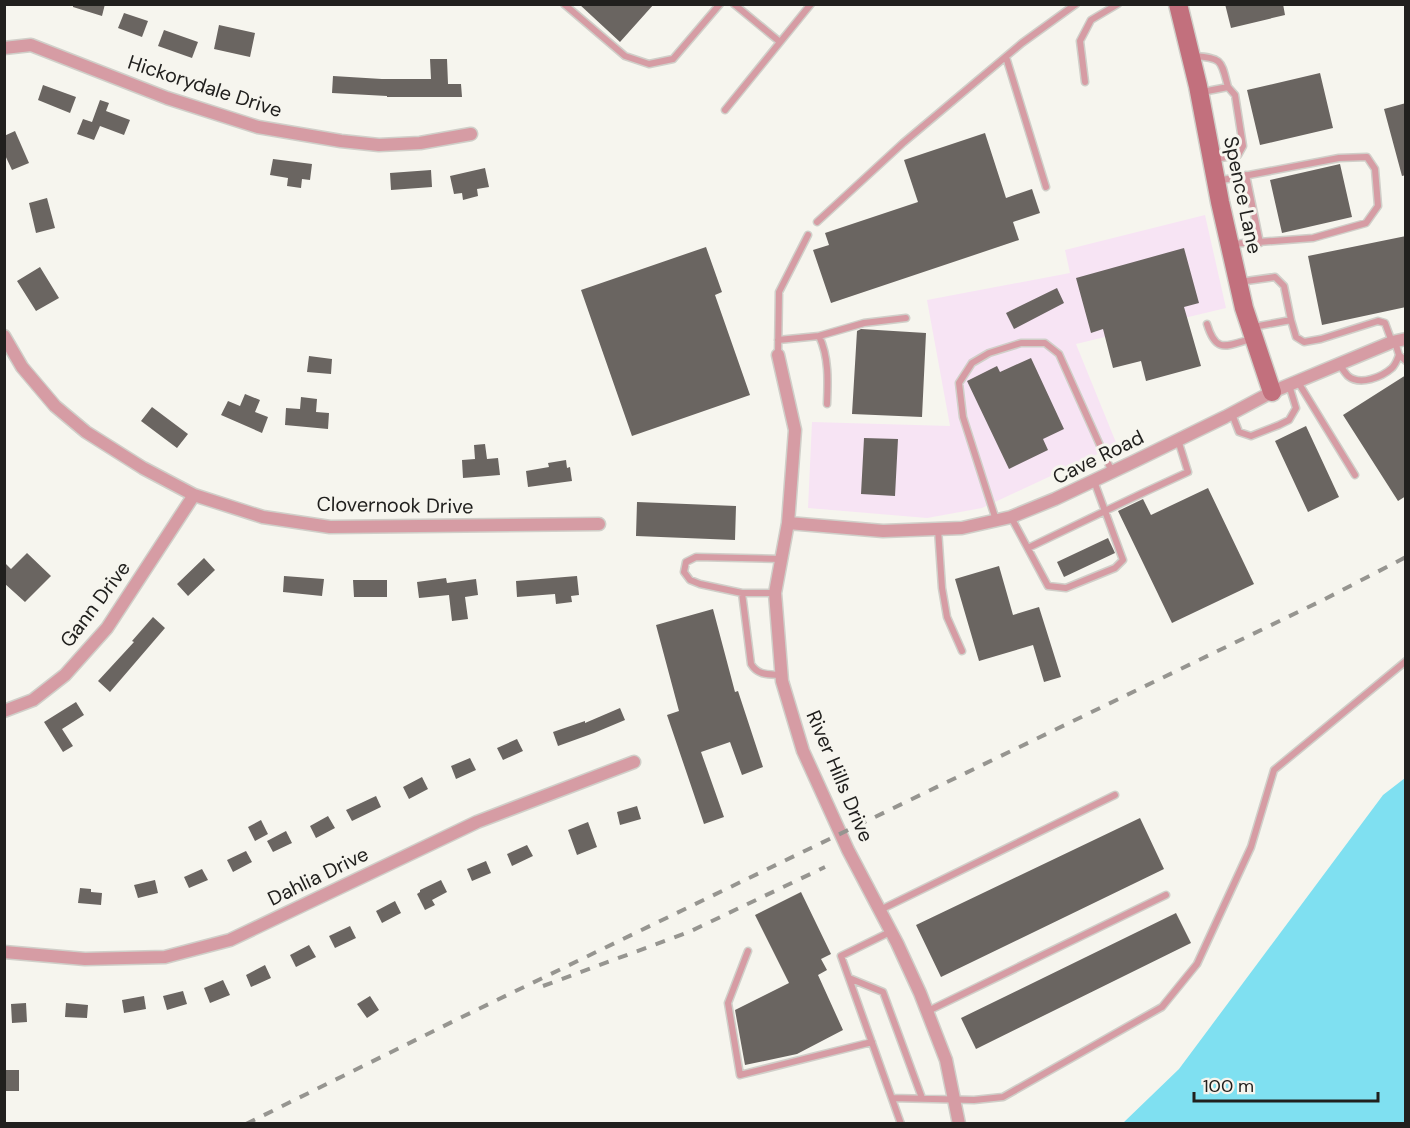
<svg xmlns="http://www.w3.org/2000/svg" width="1410" height="1128" font-family="'DM Sans',sans-serif">
  <rect width="100%" height="100%" fill="#f6f5ee"/>
  <path fill="#f7e4f4" d="M1205 215 1226 308 1076 344 1117 445 982 508 927 518 808 508 812 422 950 426 927 300 1070 273 1065 250Z"/>
  <path fill="#7fe0f1" d="M1405 778V1123H1123L1179 1069 1383 795Z"/>
  <path fill="#6a6561" d="M73 4H105L102 16 73 7Z
    M579 4H654L620 42Z
    M1225 4H1283L1285 15 1231 28Z
    M124 13 148 21 142 37 118 28Z
    M219 25 255 33 250 57 214 49Z
    M164 30 198 42 192 58 158 46Z
    M430 59H447L448 84H461L462 97H387V96L332 93 333 76 382 79H431Z
    M1320 73 1333 128 1260 145 1247 90Z
    M43 85 76 97 70 113 38 100Z
    M100 100 109 103 106 111 130 120 124 135 100 126 94 140 77 134 83 119 92 122Z
    M1406 103V175L1402 176 1384 109Z
    M15 131 29 163 12 170 4 153V136Z
    M985 133 1006 198 1032 189 1040 213 1013 222 1019 240 831 303 813 250 829 245 825 233 918 202 904 160Z
    M273 159 312 164 310 180 302 179 301 188 287 186 288 178 270 175Z
    M1340 164 1352 217 1282 233 1270 180Z
    M485 168 489 187 477 189 478 196 463 200 462 193 454 194 450 176Z
    M431 170 432 187 391 190 390 173Z
    M47 198 55 228 36 233 29 203Z
    M1406 236V307L1322 325 1308 256Z
    M706 247 722 292 715 295 750 395 632 436 581 290Z
    M1184 248 1199 303 1184 307 1201 366 1146 381 1141 361 1113 368 1103 329 1091 333 1076 278Z
    M40 267 59 298 36 311 17 281Z
    M1057 288 1064 303 1014 329 1006 313Z
    M861 329 926 333 922 417 852 414 857 331Z
    M309 356 332 359 331 374 307 372Z
    M1031 358 1064 429 1043 439 1048 450 1009 469 967 381 997 366 1000 372Z
    M1406 375V496L1398 501 1343 415Z
    M245 394 260 400 255 412 268 417 262 433 221 415 228 401 240 406Z
    M301 397 317 399 316 412 329 413 328 429 285 425 286 408 300 409Z
    M152 407 188 434 177 448 141 421Z
    M1306 426 1339 497 1308 512 1275 441Z
    M864 438 898 439 895 496 861 494Z
    M485 444 487 459 498 458 500 475 463 478 462 460 475 459 474 445Z
    M566 460 567 468 570 467 572 481 528 487 526 471 549 467 548 463Z
    M1208 488 1254 584 1172 623 1118 511 1143 499 1151 515Z
    M637 502 736 506 735 540 636 536Z
    M1108 538 1115 553 1064 577 1057 562Z
    M27 553 51 576 25 602 4 583V562L11 569Z
    M204 558 215 570 188 596 177 584Z
    M999 566 1013 615 1039 607 1061 677 1044 682 1033 645 979 661 955 579Z
    M284 576 324 579 322 596 283 592Z
    M577 576 579 595 571 596 572 602 556 604 555 594 517 597 516 581Z
    M446 578 447 583 476 579 478 595 465 597 468 619 452 621 449 595 419 598 417 582Z
    M353 580H387V597H354Z
    M713 609 735 692 738 691 763 767 742 775 730 742 701 752 724 817 704 824 667 715 679 711 656 625Z
    M153 617 165 628 110 692 98 681 134 642 132 641Z
    M76 702 84 715 62 729 73 746 63 752 44 722Z
    M620 708 625 720 594 733 558 746 553 732 585 721V723Z
    M517 739 523 751 503 760 497 748Z
    M470 758 476 770 456 779 451 766Z
    M422 777 428 789 409 799 403 787Z
    M376 796 381 807 352 821 346 810Z
    M637 806 641 819 620 825 617 812Z
    M328 816 335 828 316 838 310 826Z
    M1140 818 1164 869 941 977 916 925Z
    M261 820 268 834 255 841 248 827Z
    M588 822 597 847 577 855 568 830Z
    M286 831 292 843 273 852 267 841Z
    M527 845 533 856 512 866 507 854Z
    M246 851 252 862 233 872 227 860Z
    M486 861 491 873 472 881 467 869Z
    M202 869 208 880 189 888 184 877Z
    M155 880 158 893 138 898 134 885Z
    M441 880 447 892 432 900 435 905 425 910 417 894 420 892V890Z
    M80 888 91 889V892L102 893 101 905 78 903Z
    M801 892 831 954 821 959 827 970 818 975 843 1030 797 1054 745 1065 735 1010 789 983 755 915Z
    M395 901 401 913 382 923 376 911Z
    M1176 913 1191 943 976 1049 961 1018Z
    M350 926 356 938 335 948 329 936Z
    M309 945 316 957 296 967 290 955Z
    M265 965 271 978 251 987 246 975Z
    M223 980 230 995 210 1003 204 988Z
    M183 991 187 1004 167 1010 163 996Z
    M144 996 146 1009 124 1013 122 1000Z
    M370 996 379 1010 367 1018 357 1004Z
    M26 1003 27 1022 12 1023 11 1004Z
    M66 1003 88 1005 87 1018 65 1017Z
    M4 1070H19V1091H4Z"/>
  <g fill="none" stroke-linecap="round" stroke-linejoin="round">
    <defs>
      <path id="service" d="M564 4 625 56 649 64 673 59 720 4
        M734 4 780 42
        M1195 56C1223 58 1221 61 1228 87
        M1006 57 1046 187
        M1085 82 1080 41 1091 20 1118 4
        M1202 92 1228 87 1235 95 1243 146 1238 155 1215 159
        M725 110 811 4
        M1246 175 1260 243
        M1217 181 1339 158 1367 157 1375 169 1378 206 1366 223 1313 238 1231 244
        M817 222 903 143 1022 43 1076 4
        M1239 282 1275 277 1284 286 1291 320 1253 327
        M1291 320 1296 337 1304 342 1321 339 1378 321 1385 323 1392 342
        M1207 324C1216 354 1226 346 1251 339
        M819 336 864 323 906 318
        M778 340 819 336C829 357 828 381 827 404
        M1395 342 1399 355 1406 361
        M778 355 779 292 808 235
        M1339 364C1342 368 1345 373 1348 376 1360 386 1382 377 1392 368 1396 364 1397 360 1399 355
        M1298 382 1355 475
        M1232 414 1239 432 1251 436 1279 425 1289 420 1296 408 1289 385
        M1011 517 1048 586 1066 588 1115 568 1123 560 1105 511 1147 491 1188 472 1178 440
        M996 520 963 417 959 383 972 363 989 353 1021 343H1045L1059 354 1112 472
        M938 529 942 588 947 617 962 651
        M1028 548 1105 511 1094 481
        M742 593 751 664C758 676 769 674 782 675
        M775 593H742L700 584 690 580 684 572 686 562 696 557 781 559
        M880 910 1115 795
        M890 932 841 956 901 1124
        M748 951 728 1003 740 1075 872 1042
        M849 978 883 992 922 1098
        M928 1011 1166 895
        M892 1098 974 1100 1003 1097 1162 1007 1197 964 1251 847 1274 770 1406 661"/>
      <path id="minor" d="M4 48 31 45 167 98 258 127 341 141 379 145 420 143 471 134
        M4 336 22 367 55 406 86 432 143 468 194 495 263 517 330 527 599 524
        M778 355 795 430 788 523 775 593 782 681 803 751 848 850 897 943 920 993 946 1060 959 1124
        M788 523 883 531 962 528 1011 517 1055 499 1135 461 1225 417 1272 392 1392 342 1406 339
        M4 711 33 700 65 675 107 628 194 495
        M4 952 85 959 165 957 230 940 477 822 634 762"/>
      <path id="secondary" d="M1178 4 1198 86 1220 202 1244 308 1272 392"/>
    </defs>
    <use href="#service" stroke="#d0cfc9" stroke-width="9"/>
    <use href="#minor" stroke="#d0cfc9" stroke-width="15"/>
    <use href="#secondary" stroke="#d0cfc9" stroke-width="21"/>
    <use href="#service" stroke="#d69ca4" stroke-width="6"/>
    <use href="#minor" stroke="#d69ca4" stroke-width="12"/>
    <use href="#secondary" stroke="#c2707d" stroke-width="18"/>
    <path stroke="#969590" stroke-width="4" stroke-dasharray="10 10" stroke-linecap="butt" d="M543 986 689 932 825 867
      M246 1124 462 1017 1325 599 1406 557"/>
  </g>
  <g text-anchor="middle" dominant-baseline="central" stroke-width="6" stroke-linejoin="round" paint-order="stroke">
    <g font-size="20" fill="#21201e" stroke="#f6f5ee">
      <text transform="translate(205 86) rotate(18)">Hickorydale Drive</text>
      <text transform="translate(1243 195) rotate(78)">Spence Lane</text>
      <text transform="translate(1098 457) rotate(-26)">Cave Road</text>
      <text transform="translate(395 505) rotate(1)">Clovernook Drive</text>
      <text transform="translate(95 604) rotate(-53)">Gann Drive</text>
      <text transform="translate(840 776) rotate(67)">River Hills Drive</text>
      <text transform="translate(318 876) rotate(-26)">Dahlia Drive</text>
    </g>
  </g>
  <rect width="1410" height="1128" fill="none" stroke="#21201e" stroke-width="12"/>
  <path d="M1194 1092v9h184v-9" fill="none" stroke="#21201e" stroke-width="3"/>
  <text x="1203" y="1092" font-size="18" fill="#21201e" stroke="#f6f5ee" stroke-width="4.5" paint-order="stroke">100 m</text>
</svg>
